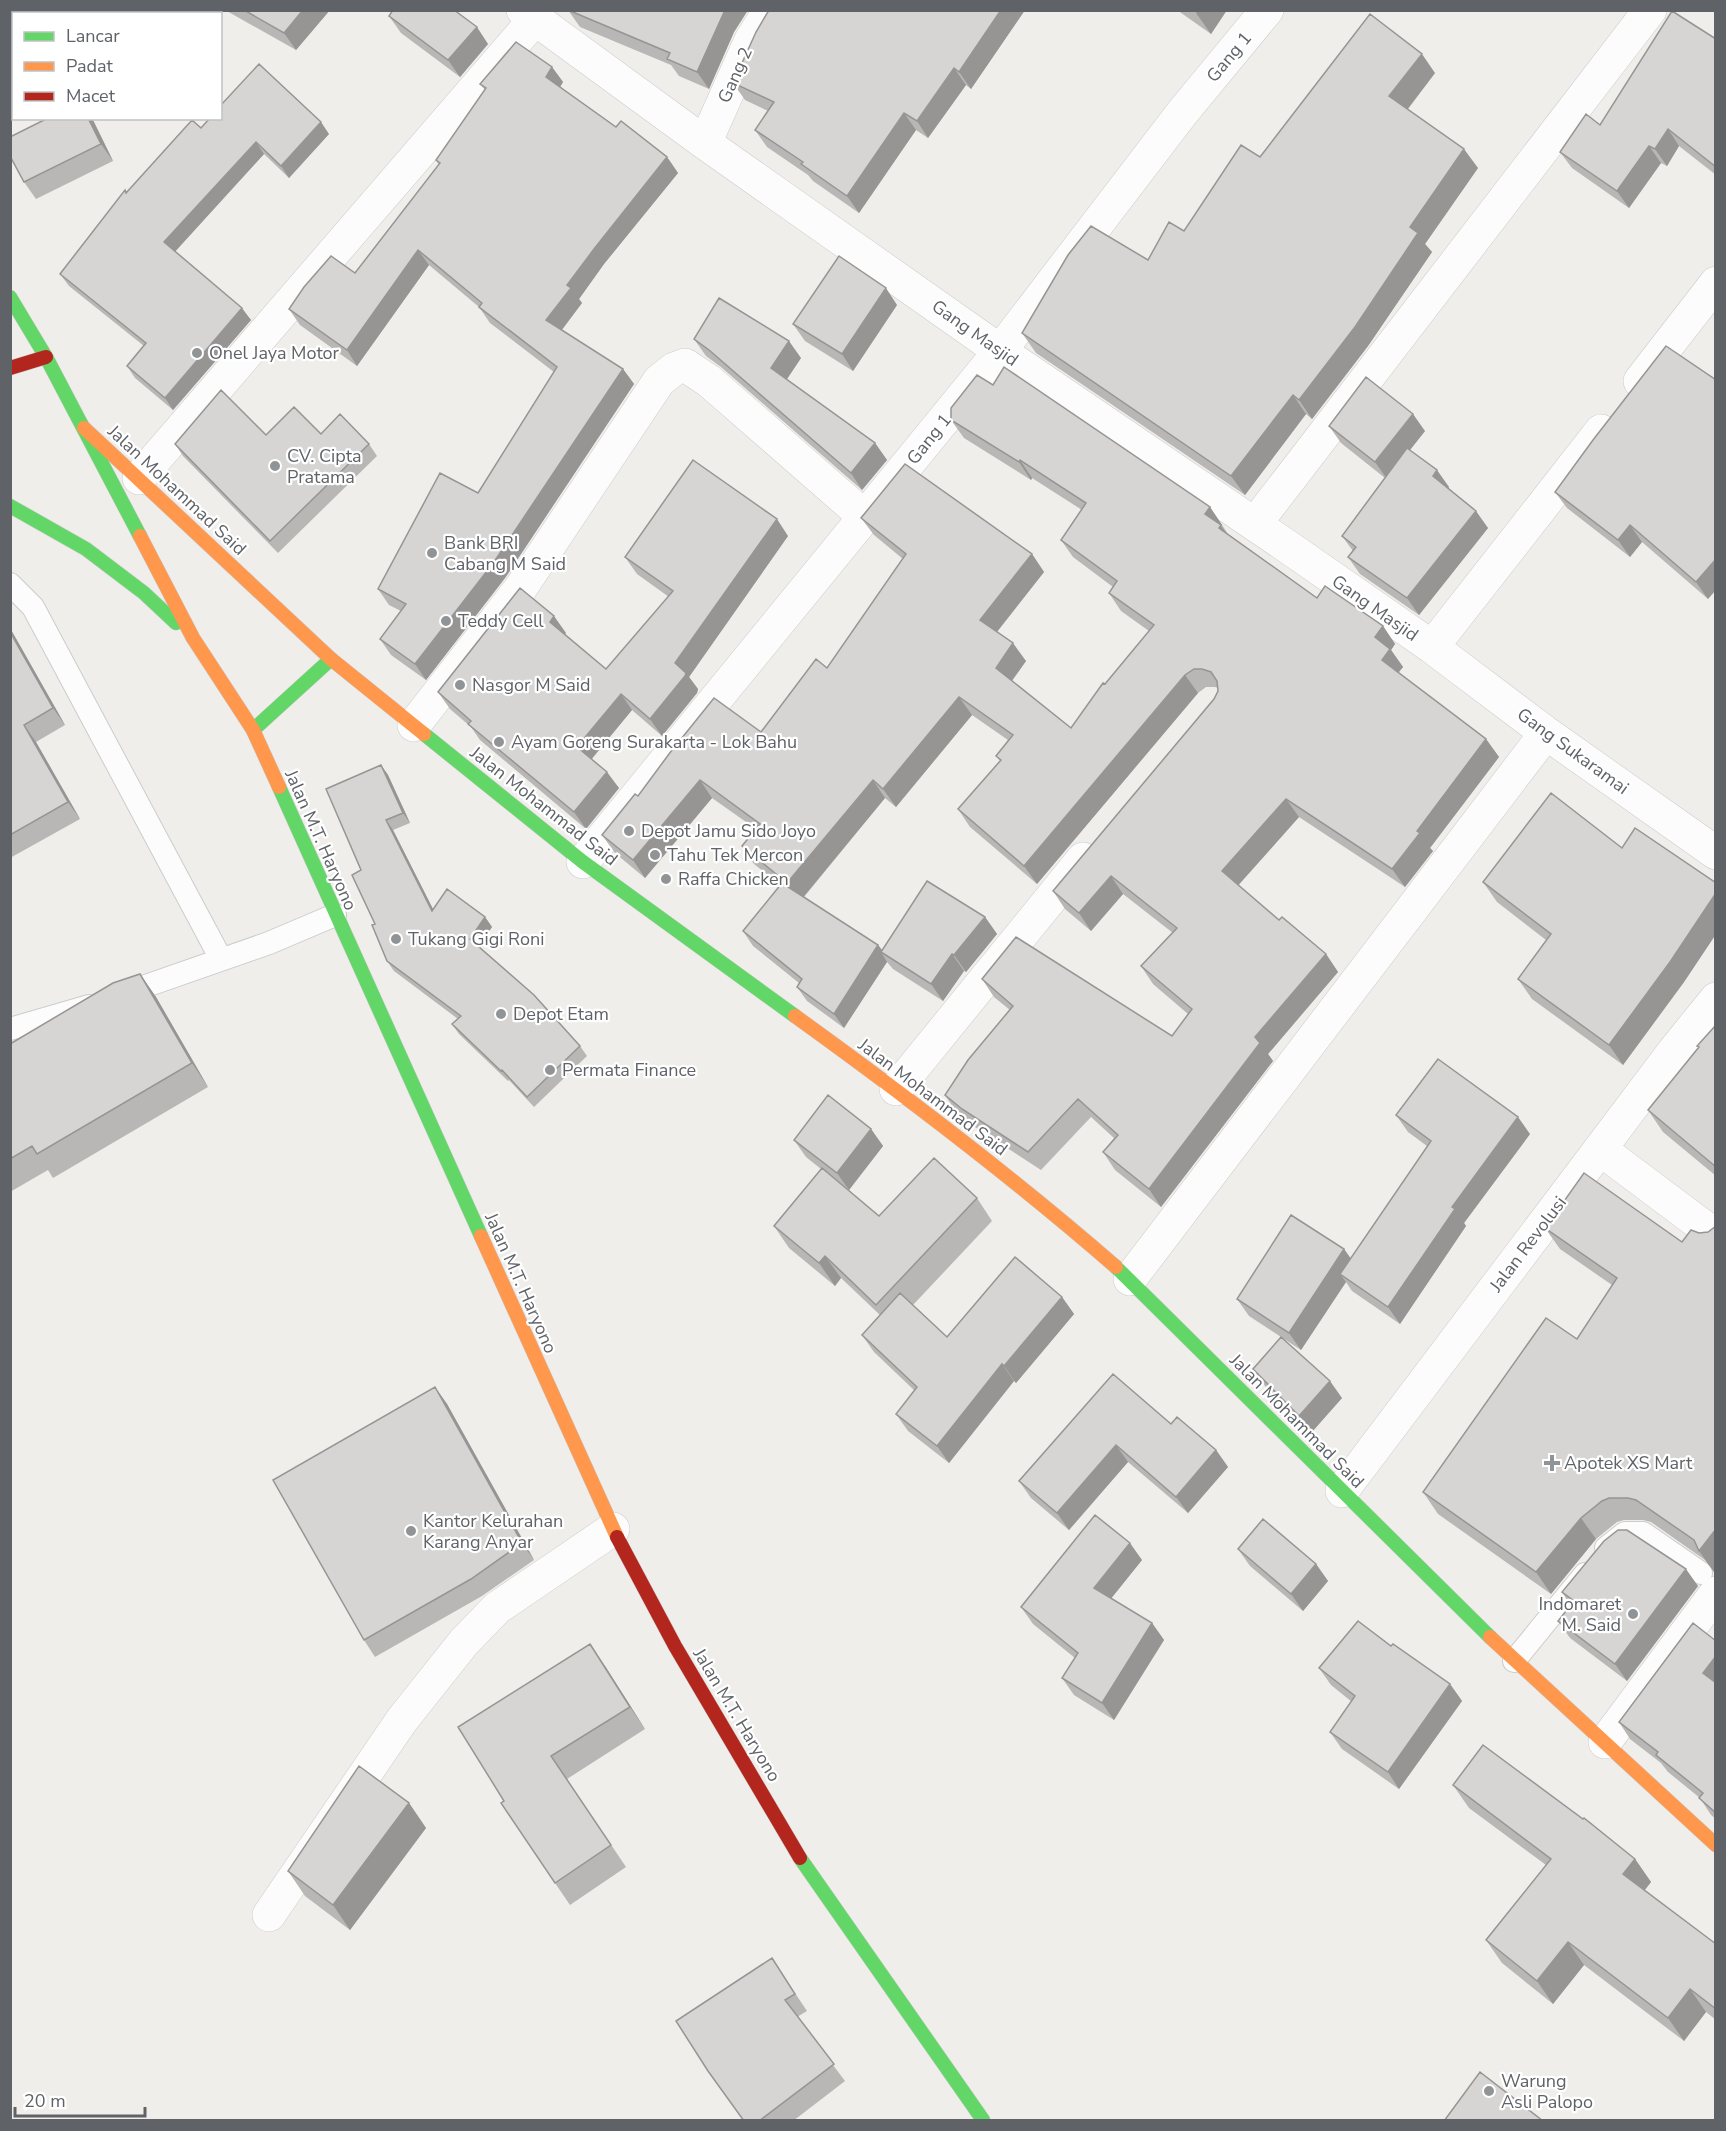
<svg xmlns="http://www.w3.org/2000/svg" width="1726" height="2131" font-family="'Nunito Sans',sans-serif">
  <rect width="100%" height="100%" fill="#efeeea"/>
  <g fill="none" stroke-linecap="round" stroke-linejoin="round">
    <defs>
      <path id="lane" d="M10 584 33 607 221 959
        M120 995 269 943 335 915
        M10 1029 89 1006
        M1606 1548 1625 1533H1643L1701 1573
        M1514 1661 1585 1574"/>
      <path id="street" d="M523 10 705 143 1000 351 1291 549 1432 647 1546 733 1716 853
        M705 143 751 40 770 10
        M1640 381 1716 283
        M139 478 535 19
        M1255 524 1650 10
        M1432 647 1601 431
        M414 725 520 589 659 381 674 369 685 365 709 381 865 517
        M583 862 1000 351 1182 113 1267 10
        M896 1089 1083 859
        M1600 1149 1716 1236
        M1130 1279 1546 733
        M1342 1491 1674 1051 1716 999
        M1605 1742 1716 1593
        M269 1915 402 1720 464 1642 497 1608 613 1529"/>
      <path id="fast" d="M10 297 46 357 140 536
        M10 506 86 549 144 593 176 623
        M253 730 331 659
        M424 734 583 862 795 1016
        M279 787 481 1236
        M1116 1267 1490 1637
        M800 1858 983 2120"/>
      <path id="slow" d="M84 428 331 659 424 734
        M140 536 193 638 253 730 279 787
        M795 1016C906 1096 1014 1178 1116 1267
        M481 1236 617 1537
        M1490 1637 1716 1845"/>
      <path id="jam" d="M10 368 46 357
        M617 1537 675 1646 800 1858"/>
    </defs>
    <use href="#lane" stroke="#cbcccc" stroke-width="24"/>
    <use href="#street" stroke="#cbcccc" stroke-width="34"/>
    <use href="#fast" stroke="#cacacb" stroke-width="15"/>
    <use href="#slow" stroke="#cacacb" stroke-width="15"/>
    <use href="#jam" stroke="#cacacb" stroke-width="15"/>
    <use href="#lane" stroke="#fdfcfc" stroke-width="22"/>
    <use href="#street" stroke="#fdfcfc" stroke-width="33"/>
    <use href="#fast" stroke="#63d668" stroke-width="14"/>
    <use href="#slow" stroke="#ff974d" stroke-width="14"/>
    <use href="#jam" stroke="#b3261e" stroke-width="14"/>
  </g>
  <path fill="#b8b7b5" d="M10 10H30L26 14H14V22L10 24Z
    M225 10H330L296 50Z
    M568 10H748L734 32 709 89 679 76 671 65 580 27Z
    M1025 10 971 89 966 85 928 138 916 130 859 213 813 181 808 175 767 147 755 130 768 111 745 100 733 83Z
    M1177 10H1227L1211 34Z
    M389 16 488 44 460 77 401 33Z
    M1716 39V175L1679 146 1667 166 1661 163 1629 208 1572 168 1560 152 1600 125Z
    M10 44 14 49V64L10 67Z
    M552 67 563 82 560 87 616 127 667 157 678 173 604 264 579 299 582 303 562 330 623 369 634 384 505 578 426 680 391 655 380 639 401 611 389 605 378 589 478 493 554 372 490 323 479 307 429 265 357 366 300 325 289 309 355 273 439 165 436 160 485 90 480 84Z
    M1435 73 1408 109 1478 168 1425 244 1432 252 1368 346 1312 419 1306 414 1245 495 1036 353 1022 333 1148 260 1184 231 1260 157Z
    M48 118H92L113 161 36 199 24 182Z
    M201 128 329 134 289 178 264 154 175 251 251 320 173 410 135 378 127 366 144 346 69 286 60 274 126 192Z
    M897 305 853 371 805 341 793 324Z
    M694 339 801 358 787 379 875 443 887 460 862 490 721 367 706 356Z
    M1716 380 1708 599 1642 542 1630 557 1567 508 1555 492Z
    M993 385 1210 507 1228 534 1317 598 1383 626 1395 644 1391 650 1403 667 1398 673 1486 739 1499 757 1430 848 1433 851 1405 887 1299 817 1238 885 1279 920 1326 954 1338 972 1268 1054 1273 1061 1161 1207 1115 1170 1103 1152 1114 1138 1091 1117 1041 1170 975 1127 957 1113 945 1095 1010 1010 994 997 982 979 1172 1036 1188 1014 1153 984 1141 966 1173 933 1123 894 1091 931 1065 909 1053 891 1214 699 1218 691V688L1215 687H1206L1198 693 1037 884 970 827 958 809 1000 761 996 756 1008 740 972 715 896 807 885 798 804 897 878 945 882 950 985 917 997 934 966 972 964 971 943 1001 893 969 887 962 844 1028 807 1001 797 987 799 983 753 946 743 931 780 885 754 864 742 846 756 829 712 798 645 878 615 853 602 835 638 796 761 732 827 668 903 559 874 535 861 518 1032 554 1044 572 997 632 1026 661 1012 681 1071 728 1105 684 1149 631 1121 611 1109 593 1113 587 1073 557 1061 540 1082 510 1032 478 1031 480 964 438 951 420Z
    M1329 426 1425 431 1410 450 1449 487 1448 488 1488 528 1419 615 1360 574 1348 557 1353 551 1342 536 1385 478 1341 443Z
    M321 434 369 444 377 456 278 553 183 456 175 444 266 435Z
    M788 536 689 677 698 689 697 693 662 736 632 710 592 759 619 788 586 829 480 740 471 727 450 709 438 692 566 633 565 634 606 669 669 597 637 574 625 557Z
    M10 628 65 725 36 742 80 819 10 858Z
    M381 765 388 775 410 823 393 830 433 909 485 917 492 927 478 946 580 1046 587 1056 534 1107 509 1080 508 1081 459 1034 452 1024 458 1019 394 971 387 961 375 924 361 870Z
    M1622 848 1716 883V934L1684 982 1623 1065 1532 999 1518 979 1546 940 1497 902 1483 882Z
    M140 974 156 997 208 1087 53 1178 48 1170 10 1192V1044Z
    M1716 1025V1176L1663 1132 1648 1110 1699 1048 1697 1046Z
    M1396 1115 1530 1134 1464 1223 1466 1226 1400 1324 1352 1291 1346 1282 1301 1350 1249 1316 1237 1299 1344 1249 1351 1259 1427 1146 1408 1132Z
    M871 1129 883 1146 849 1190 835 1179 879 1216 977 1198 992 1221 913 1305 947 1337 1062 1297 1074 1314 1016 1383 1014 1381 949 1463 908 1431 896 1414 915 1391 874 1352 862 1335 880 1315 841 1278 835 1286 789 1248 774 1226 821 1169 806 1157 794 1140Z
    M1716 1226V1570L1714 1572 1705 1560 1651 1522 1643 1520H1624L1617 1522 1596 1539 1551 1594 1438 1514 1423 1492 1577 1339 1612 1285 1560 1249 1545 1228 1682 1242 1699 1233 1708 1232Z
    M1253 1369 1342 1398 1311 1433 1265 1386Z
    M435 1387 447 1404 534 1560 482 1596 375 1657 364 1640Z
    M1171 1424 1216 1450 1228 1467 1188 1513 1128 1462 1069 1530 1031 1498 1019 1481Z
    M1238 1549 1316 1564 1328 1581 1303 1611 1250 1566Z
    M1142 1560 1111 1598 1152 1623 1164 1640 1114 1720 1074 1695 1062 1678 1075 1658 1033 1624 1021 1607Z
    M1698 1586 1627 1681 1570 1638 1558 1621 1570 1605 1562 1592Z
    M1716 1641V1819L1711 1815 1700 1798 1668 1772 1661 1763 1630 1739 1619 1722Z
    M1391 1646 1450 1684 1462 1701 1399 1789 1342 1749 1330 1732 1352 1702 1331 1685 1319 1668Z
    M605 1666 645 1729 567 1779 626 1867 570 1905 555 1883 504 1801Z
    M1453 1785 1635 1859 1651 1882 1645 1890 1716 1944V2020L1706 2012 1684 2041 1584 1965 1553 2004 1502 1963 1486 1940 1546 1865 1469 1808Z
    M409 1803 426 1828 350 1930 305 1896 288 1871Z
    M783 1975 807 2011 797 2017 845 2081 793 2121H744L708 2071Z"/>
  <path fill="#969594" d="M303 10H330L296 50 284 33Z
    M725 10H748L734 32 709 89 697 72Z
    M1001 10H1025L971 89 959 72Z
    M1198 10H1227L1211 34 1196 13Z
    M477 27 488 44 460 77 448 60Z
    M1422 54 1435 73 1403 115 1389 96Z
    M552 67 563 82 557 92 546 77Z
    M954 68 966 85 928 138 917 121Z
    M904 113 916 130 859 213 847 196Z
    M88 118H92L113 161 101 144Z
    M321 122 329 134 289 178 281 166Z
    M1668 129 1679 146 1667 166 1655 149Z
    M256 142 264 154 173 254 164 242Z
    M1649 146 1661 163 1629 208 1617 191Z
    M1464 149 1478 168 1425 244 1432 252 1368 346 1312 419 1299 400 1410 227Z
    M667 157 678 173 604 264 579 299 582 303 557 336 546 320 567 285 594 249Z
    M418 250 429 265 357 366 347 350Z
    M886 288 897 305 853 371 842 354Z
    M242 308 251 320 173 410 165 398Z
    M789 341 801 358 783 385 771 368Z
    M623 369 634 384 505 578 426 680 415 664Z
    M1293 395 1306 414 1245 495 1231 476Z
    M1413 414 1425 431 1387 479 1375 462Z
    M875 443 887 460 862 490 851 473Z
    M1020 460 1032 478 1031 480 1019 462Z
    M1437 470 1449 487 1445 493 1433 476Z
    M1210 507 1222 525 1221 526 1234 543 1205 514Z
    M1476 511 1488 528 1419 615 1407 598Z
    M777 519 788 536 689 677 698 689 697 693 662 736 650 719 675 663Z
    M1630 525 1642 542 1630 557 1618 540Z
    M1032 554 1044 572 992 638 980 620Z
    M1716 559V590L1708 599 1696 582Z
    M554 616 566 633 561 638 550 622Z
    M1383 626 1395 644 1391 650 1403 667 1394 678 1382 660 1375 637Z
    M10 628 65 725 53 708 10 632Z
    M1013 643 1026 661 1008 686 996 668Z
    M1185 675 1198 693 1037 884 1024 866Z
    M621 694 632 710 588 763 577 747Z
    M959 697 972 715 896 807 883 789Z
    M24 725 36 742 80 819 68 802Z
    M1486 739 1499 757 1430 848 1433 851 1405 887 1392 869 1417 831Z
    M381 765 388 775 410 823 403 813Z
    M607 772 619 788 586 829 574 812Z
    M700 780 712 798 645 878 633 860Z
    M873 780 885 798 800 901 787 883Z
    M1286 799 1299 817 1235 889 1222 871Z
    M386 820 393 830 439 921 432 911Z
    M1111 876 1123 894 1091 931 1079 913Z
    M1716 893V934L1684 982 1623 1065 1609 1045Z
    M485 917 492 927 477 949 470 939Z
    M985 917 997 934 966 972 954 955Z
    M878 945 886 955 881 952 887 962 844 1028 834 1014Z
    M952 954 964 971 943 1001 931 984Z
    M1326 954 1338 972 1268 1054 1273 1061 1161 1207 1149 1189 1255 1037Z
    M140 974 156 997 208 1087 192 1063Z
    M1518 1117 1530 1134 1464 1223 1466 1226 1400 1324 1388 1307 1452 1207Z
    M871 1129 883 1146 849 1190 837 1173Z
    M1344 1249 1356 1266 1340 1274 1346 1282 1301 1350 1289 1333Z
    M825 1256 841 1278 835 1286 819 1263Z
    M1062 1297 1074 1314 1016 1383 1004 1366Z
    M1002 1364 1014 1381 949 1463 937 1446Z
    M1330 1381 1342 1398 1311 1433 1299 1416Z
    M435 1387 447 1404 534 1560 522 1543Z
    M1116 1445 1128 1462 1069 1530 1057 1513Z
    M1216 1450 1228 1467 1188 1513 1176 1497Z
    M1581 1518 1596 1539 1551 1594 1536 1572Z
    M1716 1529V1570L1714 1572 1699 1551Z
    M1130 1543 1142 1560 1106 1605 1094 1588Z
    M1316 1564 1328 1581 1303 1611 1291 1594Z
    M1686 1569 1698 1586 1627 1681 1615 1664Z
    M1152 1623 1164 1640 1114 1720 1102 1703Z
    M590 1644 605 1666 645 1729 630 1707Z
    M1716 1656V1688L1703 1673Z
    M1450 1684 1462 1701 1399 1789 1388 1772Z
    M409 1803 426 1828 350 1930 333 1905Z
    M1635 1859 1651 1882 1639 1897 1623 1874Z
    M1568 1942 1584 1965 1553 2004 1537 1981Z
    M1690 1989 1706 2012 1684 2041 1668 2018Z"/>
  <path fill="#d6d5d3" stroke="#969594" stroke-width="1.5" d="M244 10H303L284 33Z
    M393 10H454L477 27 448 60 389 16Z
    M568 10H725L697 72 667 59 670 53Z
    M769 10H1001L959 72 954 68 917 121 904 113 847 196 801 164 803 162 755 130 774 102 733 83 756 32Z
    M1672 11 1716 39V167L1668 129 1655 149 1649 146 1617 191 1560 152 1586 114 1600 125Z
    M1370 14 1422 54 1389 96 1464 149 1410 227 1418 233 1355 327 1299 400 1293 395 1231 476 1022 333 1068 255 1091 226 1148 260 1169 222 1184 231 1241 145 1260 157Z
    M516 42 552 67 546 77 616 127 621 121 667 157 594 249 567 285 571 288 546 320 623 369 494 562 415 664 380 639 406 604 378 589 440 473 478 493 557 367 479 307 482 303 418 250 347 350 289 309 304 287 331 256 355 273 440 163 436 160 486 88 480 84Z
    M259 64 321 122 281 166 256 142 164 242 242 308 165 398 127 366 146 343 60 274 125 190 126 193 192 120 201 128 210 118H220V106Z
    M48 118H88L101 144 24 182 10 156V137Z
    M839 256 886 288 842 354 793 324Z
    M719 298 789 341 771 368 875 443 851 473 709 350 694 339Z
    M1666 346 1716 380V559L1696 582 1630 525 1618 540 1555 492 1593 440Z
    M1004 367 1210 507 1205 514 1221 525 1219 528 1317 598 1325 586 1383 626 1375 637 1390 649 1382 660 1486 739 1417 831 1420 833 1392 869 1286 799 1222 871 1279 920 1282 917 1326 954 1255 1037 1260 1043 1149 1189 1103 1152 1118 1135 1078 1099 1028 1152 962 1109 945 1095 968 1060 1013 1006 982 979 1016 937 1172 1036 1192 1009 1141 966 1177 928 1111 876 1079 913 1053 891 1214 699 1218 691 1217 681 1211 672 1202 669H1194L1185 675 1024 866 958 809 1001 760 996 756 1013 735 959 697 883 789 873 780 787 883 742 846 760 824 700 780 633 860 602 835 635 794 638 796 669 754 714 698 761 732 816 659 827 668 906 554 861 518 905 464 1032 554 980 620 1013 643 996 668 1071 728 1103 683 1105 684 1154 625 1109 593 1117 581 1061 540 1086 503 1020 460 1019 462 951 420V408L977 375 993 385Z
    M1366 377 1413 414 1375 462 1329 426Z
    M221 390 266 435 294 407 321 434 340 414 369 444 270 541 175 444Z
    M1407 448 1437 470 1433 476 1476 511 1407 598 1348 557 1356 547 1342 536Z
    M693 460 777 519 675 663 686 673 685 676 650 719 621 694 577 747 607 772 574 812 468 724 471 721 438 692 520 588 554 616 550 622 606 669 673 591 625 557Z
    M10 632 53 708 24 725 68 802 10 835Z
    M381 765 403 813 386 820 432 911 447 889 485 917 470 939 534 995 580 1046 527 1097 502 1070 501 1071 452 1024 461 1016 387 961 372 925 375 924 352 875 361 870 326 789Z
    M1551 793 1622 848 1635 828 1716 883V893L1670 962 1609 1045 1518 979 1551 934 1483 882Z
    M927 881 985 917 954 955 952 954 931 984 881 952Z
    M782 883 878 945 834 1014 797 987 802 979 743 931Z
    M140 974 192 1063 37 1154 32 1146 10 1159V1044L113 983Z
    M1716 1025V1167L1648 1110 1699 1047 1697 1046Z
    M1438 1059 1518 1117 1452 1207 1455 1209 1388 1307 1340 1274 1431 1141 1396 1115Z
    M828 1095 871 1129 837 1173 794 1140Z
    M934 1158 977 1198 876 1305 825 1256 819 1263 774 1226 822 1168 879 1216Z
    M1584 1173 1682 1242 1691 1230 1699 1233 1708 1232 1716 1226V1529L1699 1551 1694 1540 1636 1500 1628 1498H1609L1602 1501 1581 1518 1536 1572 1423 1492 1546 1318 1577 1339 1617 1278 1545 1228Z
    M1291 1215 1344 1249 1289 1333 1237 1299Z
    M1015 1257 1062 1297 1004 1366 1002 1364 937 1446 896 1414 917 1387 862 1335 900 1293 947 1337Z
    M1281 1337 1330 1381 1299 1416 1253 1369Z
    M1113 1374 1171 1424 1177 1417 1216 1450 1176 1497 1116 1445 1057 1513 1019 1481Z
    M435 1387 522 1543 471 1579 364 1640 273 1480Z
    M1095 1515 1130 1543 1094 1588 1152 1623 1102 1703 1062 1678 1078 1653 1021 1607Z
    M1263 1519 1316 1564 1291 1594 1238 1549Z
    M1618 1530H1627L1686 1569 1615 1664 1558 1621 1574 1601 1562 1592 1604 1541Z
    M1358 1621 1391 1646 1393 1644 1450 1684 1388 1772 1330 1732 1355 1696 1319 1668Z
    M1693 1623 1716 1641V1656L1703 1673 1716 1683V1813L1699 1798 1703 1793 1656 1755 1658 1752 1619 1722Z
    M590 1644 630 1707 551 1756 611 1845 555 1883 501 1803 504 1801 458 1727Z
    M1483 1745 1583 1819 1584 1818 1635 1859 1623 1874 1716 1944V2009L1690 1989 1668 2018 1568 1942 1537 1981 1486 1940 1551 1859 1453 1785Z
    M359 1766 409 1803 333 1905 288 1871Z
    M772 1958 795 1994 785 2000 834 2064 759 2121H744L708 2071 676 2021Z
    M1480 2072 1543 2121H1444Z"/>
  <g fill="#919496" stroke="#fff" stroke-width="2">
    <circle cx="197" cy="353" r="6"/>
    <circle cx="275" cy="466" r="6"/>
    <circle cx="432" cy="553" r="6"/>
    <circle cx="446" cy="621" r="6"/>
    <circle cx="460" cy="685" r="6"/>
    <circle cx="499" cy="742" r="6"/>
    <circle cx="629" cy="831" r="6"/>
    <circle cx="655" cy="855" r="6"/>
    <circle cx="666" cy="879" r="6"/>
    <circle cx="396" cy="939" r="6"/>
    <circle cx="501" cy="1014" r="6"/>
    <circle cx="550" cy="1070" r="6"/>
    <path d="M1549 1454h6v6h6v6h-6v6h-6v-6h-6v-6h6z"/>
    <circle cx="411" cy="1531" r="6"/>
    <circle cx="1633" cy="1614" r="6"/>
    <circle cx="1489" cy="2091" r="6"/>
  </g>
  <g text-anchor="middle" dominant-baseline="central" stroke-width="4.5" stroke-linejoin="round" paint-order="stroke">
    <g font-size="18" fill="#5f6368" stroke="#fff">
      <text transform="translate(1229 57) rotate(-50)">Gang 1</text>
      <text transform="translate(735 75) rotate(-66)">Gang 2</text>
      <text transform="translate(975 333) rotate(35)">Gang Masjid</text>
      <text transform="translate(929 439) rotate(-51)">Gang 1</text>
      <text transform="translate(177 490) rotate(43)">Jalan Mohammad Said</text>
      <text transform="translate(1375 608) rotate(35)">Gang Masjid</text>
      <text transform="translate(1573 751) rotate(36)">Gang Sukaramai</text>
      <text transform="translate(544 806) rotate(38)">Jalan Mohammad Said</text>
      <text transform="translate(321 840) rotate(66)">Jalan M.T. Haryono</text>
      <text transform="translate(933 1097) rotate(37)">Jalan Mohammad Said</text>
      <text transform="translate(1528 1244) rotate(-53)">Jalan Revolusi</text>
      <text transform="translate(521 1283) rotate(66)">Jalan M.T. Haryono</text>
      <text transform="translate(1297 1421) rotate(45)">Jalan Mohammad Said</text>
      <text transform="translate(737 1715) rotate(59)">Jalan M.T. Haryono</text>
    </g>
    <g font-size="18" fill="#5f6368" stroke="#fff" text-anchor="start">
      <text x="209" y="353">Onel Jaya Motor</text>
      <text x="287" y="456">CV. Cipta<tspan x="287" dy="21">Pratama</tspan></text>
      <text x="444" y="543">Bank BRI<tspan x="444" dy="21">Cabang M Said</tspan></text>
      <text x="458" y="621">Teddy Cell</text>
      <text x="472" y="685">Nasgor M Said</text>
      <text x="511" y="742">Ayam Goreng Surakarta - Lok Bahu</text>
      <text x="641" y="831">Depot Jamu Sido Joyo</text>
      <text x="667" y="855">Tahu Tek Mercon</text>
      <text x="678" y="879">Raffa Chicken</text>
      <text x="408" y="939">Tukang Gigi Roni</text>
      <text x="513" y="1014">Depot Etam</text>
      <text x="562" y="1070">Permata Finance</text>
      <text x="1564" y="1463">Apotek XS Mart</text>
      <text x="423" y="1521">Kantor Kelurahan<tspan x="423" dy="21">Karang Anyar</tspan></text>
      <text x="1621" y="1604" text-anchor="end">Indomaret<tspan x="1621" dy="21">M. Said</tspan></text>
      <text x="1501" y="2081">Warung<tspan x="1501" dy="21">Asli Palopo</tspan></text>
    </g>
  </g>
  <rect width="1726" height="2131" fill="none" stroke="#5f6368" stroke-width="24"/>
  <rect x="12" y="12" width="210" height="108" fill="#ffffff" stroke="#bfc1c3" stroke-width="1.5"/>
  <rect x="24" y="32" width="30" height="9" fill="#63d668" stroke="#bfc1c3" stroke-width="1.5"/>
  <text x="66" y="42" font-size="18" fill="#5f6368">Lancar</text>
  <rect x="24" y="62" width="30" height="9" fill="#ff974d" stroke="#bfc1c3" stroke-width="1.5"/>
  <text x="66" y="72" font-size="18" fill="#5f6368">Padat</text>
  <rect x="24" y="92" width="30" height="9" fill="#b3261e" stroke="#bfc1c3" stroke-width="1.5"/>
  <text x="66" y="102" font-size="18" fill="#5f6368">Macet</text>
  <path d="M15 2107v9h130v-9" fill="none" stroke="#5f6368" stroke-width="3"/>
  <text x="24" y="2107" font-size="18" fill="#5f6368" stroke="#ffffff" stroke-width="4.5" paint-order="stroke">20 m</text>
</svg>
